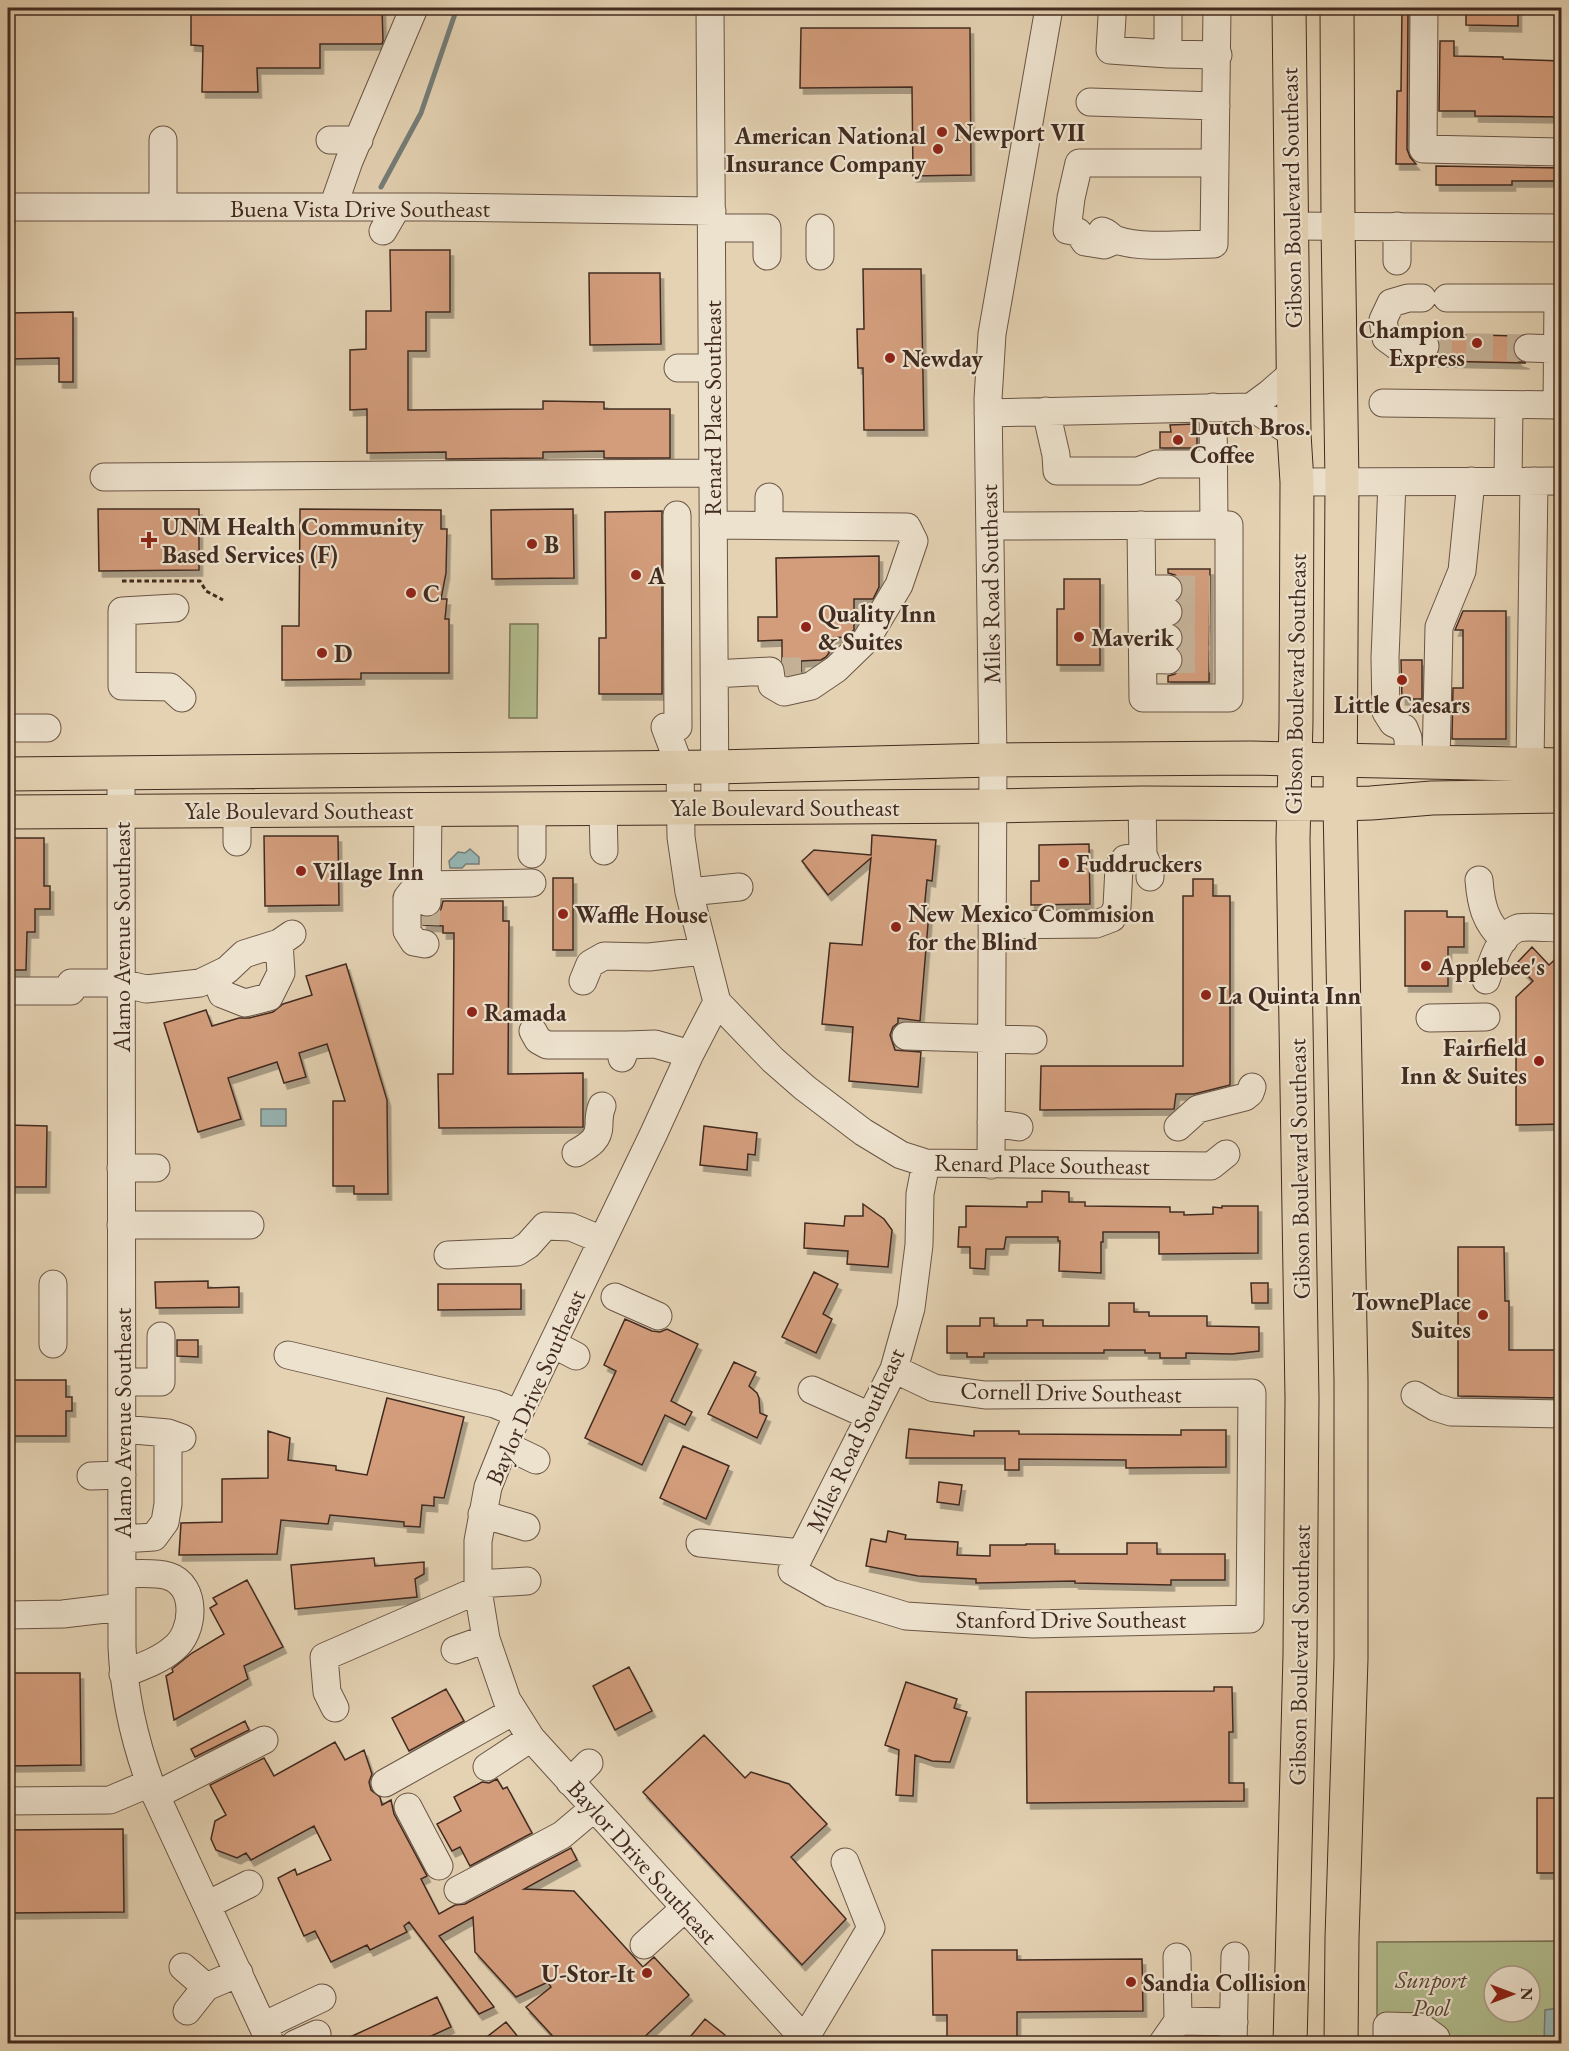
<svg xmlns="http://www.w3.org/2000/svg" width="1569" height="2051" font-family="'EB Garamond',serif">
  <defs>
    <filter id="shadow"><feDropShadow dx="3.5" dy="6" stdDeviation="0" flood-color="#0004"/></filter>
  </defs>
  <rect width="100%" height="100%" fill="#e4d2b3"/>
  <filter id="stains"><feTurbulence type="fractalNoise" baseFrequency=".00333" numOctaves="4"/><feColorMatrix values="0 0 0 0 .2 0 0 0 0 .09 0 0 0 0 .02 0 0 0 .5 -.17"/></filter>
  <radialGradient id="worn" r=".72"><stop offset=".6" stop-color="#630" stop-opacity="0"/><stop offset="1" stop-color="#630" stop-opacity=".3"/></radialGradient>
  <path fill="#b2bd8e" stroke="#7a7457" stroke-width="1.5" fill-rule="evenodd" d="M510 624H538L537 718H509Z
    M1561 1941V2043L1377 2044V1942ZM1494 1976H1530V2012H1494Z"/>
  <path fill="#97b6b5" stroke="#757e79" stroke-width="1.5" d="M470 849 479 857V864H466L462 868H450L449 861 458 852 465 853Z
    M261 1109H286V1126H261Z
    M1558 2008 1561 2016V2043H1544L1545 2010Z"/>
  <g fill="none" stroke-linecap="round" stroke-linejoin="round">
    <path stroke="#757e79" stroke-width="5" d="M381 187 421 113 457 8"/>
  </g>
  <path fill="#d39d7c" stroke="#422b20" stroke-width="1.5" filter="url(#shadow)" d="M191 8H382L383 41 382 44H320V68H257L258 92H202L203 46 191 45Z
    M1402 8H1408L1407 149 1410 157 1416 164H1396L1397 91H1401Z
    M1466 8H1518V26L1466 25Z
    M801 28H970L971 175 913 176 912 87 800 88Z
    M1440 41H1454V56L1503 57V59L1562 61V117L1475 116V111H1439Z
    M1436 166 1562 168V181H1512V185H1436Z
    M390 250H450V312H426V351H408V410L543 409V401L604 402V409H670V458H604V451L543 452V458L446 459V452L367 453V409L350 410V350L366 349V311H391Z
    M863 269H921L924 430H864L863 368H858L857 329H864Z
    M589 273H660L661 344 590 345Z
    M73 312V382H59V358L8 359V313Z
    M1434 334 1519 336 1514 340 1512 347 1514 355 1519 361 1526 363 1435 361 1441 345 1439 339Z
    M1194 424V431H1197V448H1160V432H1171L1170 425Z
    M98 509H199V570L99 571Z
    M300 509 441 510V529H447L446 573 441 599H447L445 619H449V673H361V679L282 680V626H299Z
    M573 509 574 578 492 579 491 510Z
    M662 511V694H599V638H606L605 512Z
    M879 556V587L873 599H854V630L846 637 829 638V653L826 657 821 660 801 661V672L787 675 782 661V640L758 641V617H777L776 558Z
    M1168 569H1210L1209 682H1168V676L1175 674 1181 669 1184 660 1179 649 1182 645 1184 637 1182 631 1177 625 1182 619 1184 613 1182 605 1178 600 1182 596 1184 588 1181 581 1175 575 1168 573Z
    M1064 579H1100V665H1057V609H1064Z
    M1463 611H1506V739H1452L1453 688H1463V630H1455Z
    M1401 660H1422V699H1402Z
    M872 835 936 840 932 881 927 880 924 911 929 912 920 1021 898 1018V1023L893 1027 890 1035 895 1050 921 1052 918 1087 849 1081 853 1027 822 1024 830 943 862 945 871 858 828 895 802 861 814 850 871 855Z
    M264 836H338L339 905 265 906Z
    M8 838H44V886H50V909H35V932H27L26 970H8Z
    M1089 844 1090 904 1031 905V881H1039V845Z
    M553 878H573V950H553Z
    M1193 879H1213V896H1230V1085L1194 1094H1176L1174 1109 1040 1110 1041 1066H1183V896H1193Z
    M443 901H503V921H509L508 1074 583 1073V1127L439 1128 438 1074H453L454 933H443V926L423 925V917L427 918 435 915 441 909Z
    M1405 911H1447V917H1464V947H1448V986H1405Z
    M1532 947 1549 965 1562 953V1124L1516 1125V997L1533 981 1516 964Z
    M346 964 387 1100 388 1194H354V1186H333V1101H345L327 1044 299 1053 306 1077 284 1083 277 1062 228 1078 241 1119 198 1132 164 1023 206 1010 212 1026 239 1018H249L273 1012 283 1004 312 995 306 976Z
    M8 1125 47 1126 46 1187H8Z
    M704 1126 757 1133 755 1155 748 1154 747 1170 700 1165Z
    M1042 1191 1069 1192V1202H1085V1206L1170 1207V1212H1184V1215L1213 1214V1207L1222 1208V1206H1258V1253L1159 1254V1232H1103V1242H1101V1273L1059 1271 1060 1241H1058V1237H1006L1004 1249H986L985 1269 970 1268V1247H958L959 1227H966V1206L1027 1207V1202H1042Z
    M863 1204 884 1219 892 1230 888 1267 847 1264 848 1251 804 1248 805 1223 844 1226 845 1216H863Z
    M1458 1247H1504L1505 1301H1509V1350H1562V1398L1458 1396Z
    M814 1272 838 1284 823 1314 832 1319 816 1353 782 1337Z
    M208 1281V1288L239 1287V1307L156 1308 155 1282Z
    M1251 1283H1268V1303H1252Z
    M438 1284H521V1309L438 1310Z
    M1109 1303H1134V1312H1149V1316H1207V1326L1259 1327V1351L1232 1354 1186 1353V1358H1160V1353H1145V1350H1104V1353H984V1357H967V1353H947V1326H980V1318H994V1326H1027V1320H1043V1326H1109Z
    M625 1319 652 1331 660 1332 667 1329 698 1344 671 1401 692 1412 685 1425 665 1415 642 1465 585 1438 616 1371 604 1365Z
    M177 1340H198V1357L177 1356Z
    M734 1362 756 1372 749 1386 757 1393 759 1398 760 1413 767 1416 757 1438 708 1414Z
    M8 1380H66V1397H72V1411H66V1436H8Z
    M387 1398 464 1417 444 1498 434 1497V1506L422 1505 420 1527 404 1526V1522L330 1515 328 1524 281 1520 277 1554 179 1555 181 1523 222 1522V1479L268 1478V1431L290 1438 288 1460 336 1466V1470L367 1475Z
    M909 1429 974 1436V1431H1019V1434L1181 1435V1430H1226V1467L1126 1468V1460L1019 1459V1470H1005V1458H906Z
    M683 1446 729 1466 706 1519 660 1498Z
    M939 1482 962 1485 959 1505 937 1502Z
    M888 1531 906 1535 905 1539 958 1542 957 1555 990 1556V1545H1026V1544H1055V1554H1127V1543H1157V1554H1225V1580H1171V1585L1075 1583V1581L976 1583V1579L918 1576 866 1566 871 1539 886 1542Z
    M374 1558 375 1566 424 1562V1574L415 1579 417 1597 295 1609 291 1565Z
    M247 1580 283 1647 244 1666 248 1679 174 1720 166 1676 173 1672 172 1669 192 1653 224 1634 210 1608 217 1604 213 1598Z
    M629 1667 652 1711 615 1730 593 1686Z
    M8 1673H80L81 1765 8 1766Z
    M906 1682 957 1699 954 1708 967 1712 950 1762 932 1761 915 1755 913 1796 896 1795 899 1750 885 1745Z
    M1214 1687H1232L1233 1732H1229V1783H1244V1801L1027 1803 1026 1692 1214 1691Z
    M446 1689 464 1721 409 1751 392 1718Z
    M245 1721 249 1730 195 1757 191 1749Z
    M704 1735 745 1778 751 1772 789 1784 827 1824 791 1857 846 1919 802 1965 643 1792Z
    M335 1742 345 1760 364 1750 372 1774 369 1782 371 1790 380 1797 382 1805 391 1800 394 1814 427 1876 421 1879 439 1914 455 1905 465 1904 571 1848 577 1860 524 1889 574 1891 643 1967 654 1957 689 1995 638 2043H559L526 2007 551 1987 548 1982 516 1997 475 1952 473 1917 439 1936 494 2007 479 2014 409 1922 404 1926 407 1932 370 1950 367 1945 331 1962 315 1931 304 1936 278 1878 295 1869 297 1875 331 1860 314 1826 251 1860 246 1853 237 1858 216 1850 211 1839 215 1821 226 1815 210 1785 264 1758 274 1776Z
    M497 1779 503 1789 507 1787 532 1833 470 1866 460 1847 452 1851 437 1824 461 1811 454 1797 482 1782 489 1783Z
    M1537 1798H1562V1873H1537Z
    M123 1829 124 1912 8 1913V1830Z
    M932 1950H1017V1960L1142 1959 1143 2011 1017 2012V2037H947V2015H933Z
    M437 1997 451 2027 416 2043H337Z
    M705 2019 725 2035 718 2043H685Z
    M506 2022 523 2043H479Z"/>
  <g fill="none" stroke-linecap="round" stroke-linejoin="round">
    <path stroke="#c4b196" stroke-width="27" stroke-dasharray="27 14" stroke-linecap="butt" d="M1425 346 1528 348
      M1168 589H1210
      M1168 612H1210
      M1168 638 1210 637
      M1168 660 1210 659
      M782 671H801
      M426 925 427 902"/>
    <defs>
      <path id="minor" d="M710 8 715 808
        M1424 8 1423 149 1562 152
        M1112 17 1110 50 1168 54V8
        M1168 54 1218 55
        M1090 102 1216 106
        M330 140H359
        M8 207H435L712 211
        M163 207V140
        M333 207 349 161 414 8
        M1292 226 1562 228
        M1397 226V261
        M712 228H767V256
        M820 228V256
        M383 231 397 207
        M1102 231C1109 233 1111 238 1117 240 1139 249 1190 244 1214 244L1215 163
        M1116 240 1104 245 1085 242 1078 232 1067 230 1071 198 1079 163H1215L1217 8
        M1422 298H1408L1391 303 1383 320 1386 338 1397 346H1425
        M1528 348 1558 349
        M678 368H712
        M1383 403 1557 405 1558 298H1447
        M1213 407 1214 525
        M1251 407 1294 434
        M1046 411 1056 455 1057 471H1138L1156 464H1213
        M988 413 1251 407 1270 393 1293 373
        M104 477 713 473
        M1508 481 1509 405
        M1297 482 1562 481
        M1392 482 1385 658 1386 712 1393 723 1404 728 1408 738 1409 762
        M769 497V525
        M677 515 678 727H665L680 767 681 837 689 892 717 1002 773 1060 805 1088 863 1132 901 1155 926 1163 1211 1166 1226 1154
        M713 525 907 527 914 541 899 585 866 640 836 669 811 686 784 692 772 685 770 671 714 674
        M990 526 1229 525V698H1143L1141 525
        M1142 589H1168
        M175 608 122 611V686L170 687 182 698
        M1142 612H1168
        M1142 638H1168
        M1143 659 1168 660
        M8 728H47
        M1436 763 1439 627 1462 571 1471 481
        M1530 765 1534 481
        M121 773 122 1647C124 1693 134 1739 150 1783L271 2044
        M1142 803 1143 855 1150 870V877
        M603 808 604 851
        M532 809V854
        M237 811V842
        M1479 880C1481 905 1485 922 1504 940
        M689 892 739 887
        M427 902 428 810
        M992 925 1096 924 1112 918 1117 907 1119 867 1125 859 1143 855
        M425 944 414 942 407 931V898L415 888 426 885 532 883
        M215 976 222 994 245 1003 269 997 281 973 279 943
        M1486 980C1492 963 1499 935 1518 928 1525 926 1552 928 1562 928
        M583 981 590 964 604 956 649 957 703 951
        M71 983H121L146 989 200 983 227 970 244 954 279 943 292 934
        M8 991H71
        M717 1002 690 1054 653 1135 510 1432 488 1487 478 1541V1590L486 1639 507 1700 531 1738 809 2044
        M1430 1018 1486 1017
        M533 1031 538 1040 547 1045H627
        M906 1036 1033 1040
        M622 1058 627 1045 655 1044 690 1054
        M991 1123 1019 1127
        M1178 1127 1198 1109 1245 1097 1250 1093 1252 1087
        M576 1153C587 1146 599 1141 599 1125 599 1118 599 1113 602 1106
        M991 1165 993 760 988 399 992 334 1049 8
        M121 1168H156
        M121 1225H250
        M448 1255 517 1252 528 1245 545 1226 571 1227 602 1240
        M615 1297 658 1316
        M53 1344V1284
        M553 1344 576 1356
        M288 1355 495 1404 519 1414
        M894 1369 934 1388 985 1395 1252 1393 1250 1619 1033 1624 906 1616 831 1593 792 1571 894 1369 911 1308 919 1245 920 1194 926 1163
        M122 1382H161V1336
        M812 1390 870 1416
        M1415 1395 1435 1407 1451 1412 1562 1414
        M122 1429 168 1433 182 1438
        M505 1445 536 1460
        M91 1476 122 1475
        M482 1514 526 1527
        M122 1539 154 1537 165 1522 168 1504V1433
        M700 1543 801 1553
        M122 1574C134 1574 156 1572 168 1576 198 1585 195 1633 173 1649 159 1661 140 1667 123 1674
        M478 1584 527 1581
        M8 1615 63 1614 122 1607
        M455 1650 486 1639
        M335 1708 327 1692 324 1657 478 1590
        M487 1767 531 1738
        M570 1782 589 1763
        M385 1783 514 1711
        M156 1795 264 1740
        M8 1801 110 1800 150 1783
        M408 1807 439 1866
        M458 1890 562 1835 594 1808
        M207 1905 249 1884
        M644 1945 685 1908
        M1177 1957 1178 2021 1234 2022
        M183 1967 206 1987
        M187 2011 206 1987 239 1973
        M263 2026 322 1998
        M804 2040 871 1928 845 1862
        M295 2044 317 2034
        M1162 2044 1178 2021
        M1233 2044 1235 1956
        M1387 2044V2026L1421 2027 1436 2038V2044"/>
      <path id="major" d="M1289 8 1294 434 1297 482 1296 722 1293 839 1302 1398 1300 1654 1290 2044
        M1337 8 1338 225 1342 482 1340 804 1351 1380V1659L1342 1938 1341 2044
        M8 774 715 767 993 760 1251 758 1562 765
        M8 812 992 806 1142 803 1340 804 1371 803 1432 798 1562 796"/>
    </defs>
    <use href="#minor" stroke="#6a5545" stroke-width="29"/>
    <use href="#major" stroke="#422b20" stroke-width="35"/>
    <path stroke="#422b20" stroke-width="3" stroke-dasharray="4.5 3" stroke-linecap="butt" d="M122 581H200L206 591 223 600"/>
    <use href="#minor" stroke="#ede2ce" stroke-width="27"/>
    <use href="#major" stroke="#e4d2b3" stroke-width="33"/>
  </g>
  <g fill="#8f2418" stroke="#ede2ce" stroke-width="2">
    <circle cx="942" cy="132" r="6"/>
    <circle cx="938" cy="149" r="6"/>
    <circle cx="1477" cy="343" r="6"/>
    <circle cx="890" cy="358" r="6"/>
    <circle cx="1178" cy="440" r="6"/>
    <path d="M146 531h6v6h6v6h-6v6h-6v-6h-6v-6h6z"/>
    <circle cx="532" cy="544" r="6"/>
    <circle cx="636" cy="575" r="6"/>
    <circle cx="411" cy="593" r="6"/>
    <circle cx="806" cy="627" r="6"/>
    <circle cx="1079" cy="637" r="6"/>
    <circle cx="322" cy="653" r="6"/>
    <circle cx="1402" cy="680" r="6"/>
    <circle cx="1064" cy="863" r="6"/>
    <circle cx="301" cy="871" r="6"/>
    <circle cx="563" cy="914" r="6"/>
    <circle cx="896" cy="927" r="6"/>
    <circle cx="1426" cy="966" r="6"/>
    <circle cx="1206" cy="995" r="6"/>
    <circle cx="472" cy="1012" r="6"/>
    <circle cx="1539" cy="1061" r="6"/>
    <circle cx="1483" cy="1315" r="6"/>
    <circle cx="647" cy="1973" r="6"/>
    <circle cx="1131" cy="1982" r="6"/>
  </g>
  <g text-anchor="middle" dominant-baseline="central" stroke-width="4.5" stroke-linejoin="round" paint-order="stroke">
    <g font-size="24" font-weight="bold" fill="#422b20" stroke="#ede2ce" text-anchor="start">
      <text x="954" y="132">Newport VII</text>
      <text x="926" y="135" text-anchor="end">American National<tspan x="926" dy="28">Insurance Company</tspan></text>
      <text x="1465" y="329" text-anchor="end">Champion<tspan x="1465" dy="28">Express</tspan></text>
      <text x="902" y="358">Newday</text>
      <text x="1190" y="426">Dutch Bros.<tspan x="1190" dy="28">Coffee</tspan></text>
      <text x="162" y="526">UNM Health Community<tspan x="162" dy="28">Based Services (F)</tspan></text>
      <text x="544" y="544">B</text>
      <text x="648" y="575">A</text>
      <text x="423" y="593">C</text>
      <text x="818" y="613">Quality Inn<tspan x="818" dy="28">&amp; Suites</tspan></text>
      <text x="1091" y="637">Maverik</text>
      <text x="334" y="653">D</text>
      <text x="1402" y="704" text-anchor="middle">Little Caesars</text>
      <text x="1076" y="863">Fuddruckers</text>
      <text x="313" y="871">Village Inn</text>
      <text x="908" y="913">New Mexico Commision<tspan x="908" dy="28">for the Blind</tspan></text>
      <text x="575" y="914">Waffle House</text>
      <text x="1438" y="966">Applebee's</text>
      <text x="1218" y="995">La Quinta Inn</text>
      <text x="484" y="1012">Ramada</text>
      <text x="1527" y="1047" text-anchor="end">Fairfield<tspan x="1527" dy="28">Inn &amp; Suites</tspan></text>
      <text x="1471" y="1301" text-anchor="end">TownePlace<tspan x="1471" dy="28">Suites</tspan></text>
      <text x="635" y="1973" text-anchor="end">U-Stor-It</text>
      <text x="1143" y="1982">Sandia Collision</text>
    </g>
    <g font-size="24" fill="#422b20" stroke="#ede2ce">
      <text transform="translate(1291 198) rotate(-91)">Gibson Boulevard Southeast</text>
      <text x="360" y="208">Buena Vista Drive Southeast</text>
      <text transform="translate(712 408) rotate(-90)">Renard Place Southeast</text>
      <text transform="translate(990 584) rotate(-91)">Miles Road Southeast</text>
      <text transform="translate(1295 684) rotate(-89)">Gibson Boulevard Southeast</text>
      <text x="785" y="807">Yale Boulevard Southeast</text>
      <text x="299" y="810">Yale Boulevard Southeast</text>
      <text transform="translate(121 937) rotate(-90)">Alamo Avenue Southeast</text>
      <text transform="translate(1042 1164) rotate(1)">Renard Place Southeast</text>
      <text transform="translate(1299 1169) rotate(-91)">Gibson Boulevard Southeast</text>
      <text transform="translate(535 1387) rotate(-66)">Baylor Drive Southeast</text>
      <text transform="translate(1071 1392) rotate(1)">Cornell Drive Southeast</text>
      <text transform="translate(122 1423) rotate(-90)">Alamo Avenue Southeast</text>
      <text transform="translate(855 1440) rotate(-65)">Miles Road Southeast</text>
      <text x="1071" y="1619">Stanford Drive Southeast</text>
      <text transform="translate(1299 1655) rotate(-89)">Gibson Boulevard Southeast</text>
      <text transform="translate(643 1862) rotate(48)">Baylor Drive Southeast</text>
    </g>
    <g font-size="24" font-style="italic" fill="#584836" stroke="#ede2ce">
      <text x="1431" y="1979">Sunport<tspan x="1431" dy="28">Pool</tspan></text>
    </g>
  </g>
  <rect width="1569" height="2051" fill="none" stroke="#e4d2b3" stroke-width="30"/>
  <rect x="9" y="9" width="1551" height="2033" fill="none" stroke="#422b20" stroke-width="3"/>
  <rect x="15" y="15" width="1539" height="2021" fill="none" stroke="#422b20" stroke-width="1.5"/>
  <g transform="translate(1512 1994) rotate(90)"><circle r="28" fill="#ede2ce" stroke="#a99988" stroke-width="1.5"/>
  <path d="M0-4.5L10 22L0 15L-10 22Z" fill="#8f2418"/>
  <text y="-9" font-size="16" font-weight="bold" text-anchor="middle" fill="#422b20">N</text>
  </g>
  <rect width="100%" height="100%" filter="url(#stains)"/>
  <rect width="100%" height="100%" fill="url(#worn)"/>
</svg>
